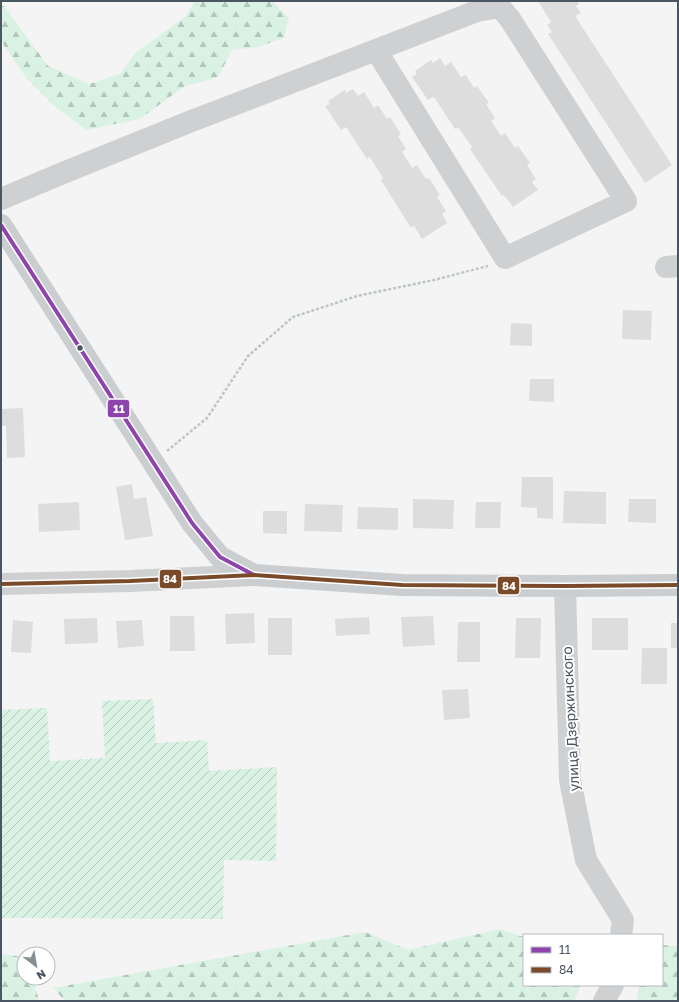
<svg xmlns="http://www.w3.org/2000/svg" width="679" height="1002" font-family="'Golos Text',sans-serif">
  <defs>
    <pattern id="forest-firs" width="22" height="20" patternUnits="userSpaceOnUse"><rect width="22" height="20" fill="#d9f2e3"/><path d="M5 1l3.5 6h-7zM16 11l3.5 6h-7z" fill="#b2c7bb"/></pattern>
    <pattern id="garden-furrows" width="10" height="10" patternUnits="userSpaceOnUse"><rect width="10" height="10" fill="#d9f2e3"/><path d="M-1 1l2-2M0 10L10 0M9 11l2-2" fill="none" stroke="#b2c7bb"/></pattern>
  </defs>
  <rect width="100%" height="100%" fill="#f4f4f4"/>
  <path fill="url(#forest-firs)" d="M195 1H272L289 18 284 38 258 47 232 50 218 77 183 87 140 119 87 130 56 108 27 79 1 41V5L5 7 48 66 89 84 120 74 135 53 185 17Z
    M500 929 524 937V985H581L574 1001H65L53 988 365 932 408 950Z
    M662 945 678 946V1001H635L637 999 639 985H662Z
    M1 954 24 957V978H33L39 1001H1Z"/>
  <path fill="url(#garden-furrows)" d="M153 699 156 743 207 740 209 771 277 767 276 861 224 860 223 919 1 918V710L47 708 50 761 105 758 102 701Z"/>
  <path fill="#ddddde" d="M538 1H577L579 4 576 6 581 13 575 16 672 165 645 183 548 34 552 32 547 25 551 22Z
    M440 58 445 66 451 62 461 77 466 75 474 88 477 86 489 103 486 104 495 118 491 121 501 136 505 133 515 148 518 146 530 163 527 165 536 179 532 182 538 190 513 207 504 195 502 196 470 149 472 147 458 127 455 129 434 97 428 100 412 77 417 74 415 71 431 60 433 63Z
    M353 89 358 96 364 92 374 108 378 105 387 119 390 117 401 134 398 136 406 149 402 152 412 168 417 165 426 179 429 178 440 195 437 197 446 211 442 214 447 223 422 239 414 226 411 228 381 180 383 178 370 157 367 159 346 127 341 130 325 106 330 104 328 101 345 90 346 93Z
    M623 310 652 311 651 340 622 339Z
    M511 323 532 324V346L510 345Z
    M530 379H554V402L529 401Z
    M23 408 25 457 7 458 6 426H1V409Z
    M522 477H553V519L537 518V508L521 507Z
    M132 484 134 499 146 497 153 536 125 540 116 487Z
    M564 491 606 492V524L563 523Z
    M413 499 454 500 453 529 413 528Z
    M629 499H656V523L628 522Z
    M79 502 80 530 39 532 38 504Z
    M476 502H501L500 528H475Z
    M305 504 343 505 342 532 304 531Z
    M358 507 398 508V530L357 529Z
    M263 511H287V534L263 533Z
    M254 613 255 643 226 644 225 614Z
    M170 616H194L195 651H170Z
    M433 616 435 645 403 647 401 617Z
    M369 617 370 634 336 636 335 619Z
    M97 618 98 643 65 644 64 619Z
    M268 618H292V655H268Z
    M516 618H541L540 658H515Z
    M592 618H628V650H592Z
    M13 620 33 622 31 653 11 652Z
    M142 620 144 646 118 648 116 621Z
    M458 622H480V662H457Z
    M671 623H678V648H671Z
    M642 648H667V684H641Z
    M468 689 470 718 444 720 442 690Z"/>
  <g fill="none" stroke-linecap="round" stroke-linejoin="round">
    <path stroke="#bcc7c4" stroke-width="2.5" stroke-dasharray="3 2" stroke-linecap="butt" d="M167 451 207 418 248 356 293 317 357 296 434 280 488 266"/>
    <path stroke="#ced0d2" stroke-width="22" d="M1 199 58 175 189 122 477 11 500 7 510 19 626 201 505 258 376 50
      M666 267 678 266
      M1 584 130 581 254 575
      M565 586 570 780 586 860 623 920 621 935
      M604 1001 613 985"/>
    <path stroke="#caced1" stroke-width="22" d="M1 225 192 523 220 557 254 575 402 585 565 586 678 585"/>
    <defs>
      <path id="bus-1" d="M1 225 192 523 220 557 254 575"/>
      <path id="bus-2" d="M1 584 130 581 254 575 402 585 565 586 678 585"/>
    </defs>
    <use href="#bus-1" stroke="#fff" stroke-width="7"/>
    <use href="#bus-2" stroke="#fff" stroke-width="7"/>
    <use href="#bus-1" stroke="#8e44ad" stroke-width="4"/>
    <use href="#bus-2" stroke="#7a4b2a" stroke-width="4"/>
  </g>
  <circle fill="#4a5661" stroke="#fff" stroke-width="1.5" cx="80" cy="348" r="3.5"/>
  <g text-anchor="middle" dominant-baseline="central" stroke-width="4" stroke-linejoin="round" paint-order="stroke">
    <g font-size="14" fill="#4a5661" stroke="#fff">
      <text transform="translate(570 719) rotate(-93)">улица Дзержинского</text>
    </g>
  </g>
  <g stroke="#fff" stroke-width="1.5">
    <rect x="107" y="399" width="23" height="19" rx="4" fill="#8e44ad"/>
    <rect x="159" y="569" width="23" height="20" rx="4" fill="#7a4b2a"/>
    <rect x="497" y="576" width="23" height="19" rx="4" fill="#7a4b2a"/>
  </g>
  <g font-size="11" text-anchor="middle" font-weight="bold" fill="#fff">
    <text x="119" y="413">11</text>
    <text x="170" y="583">84</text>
    <text x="509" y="590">84</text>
  </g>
  <rect width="679" height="1002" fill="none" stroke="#4a5661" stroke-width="4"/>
  <rect x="523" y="934" width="140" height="52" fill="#ffffff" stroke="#b7bbc0"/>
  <rect x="531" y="947" width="20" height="6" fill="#8e44ad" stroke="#b7bbc0"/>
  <text x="559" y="954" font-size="12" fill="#4a5661">11</text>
  <rect x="531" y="967" width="20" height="6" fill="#7a4b2a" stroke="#b7bbc0"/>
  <text x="559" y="974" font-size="12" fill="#4a5661">84</text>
  <g transform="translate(36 966) rotate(149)"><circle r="19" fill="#ffffff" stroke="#b7bbc0"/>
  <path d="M0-3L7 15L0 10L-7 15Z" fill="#868d94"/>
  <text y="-6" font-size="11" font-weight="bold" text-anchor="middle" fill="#4a5661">N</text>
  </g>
</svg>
